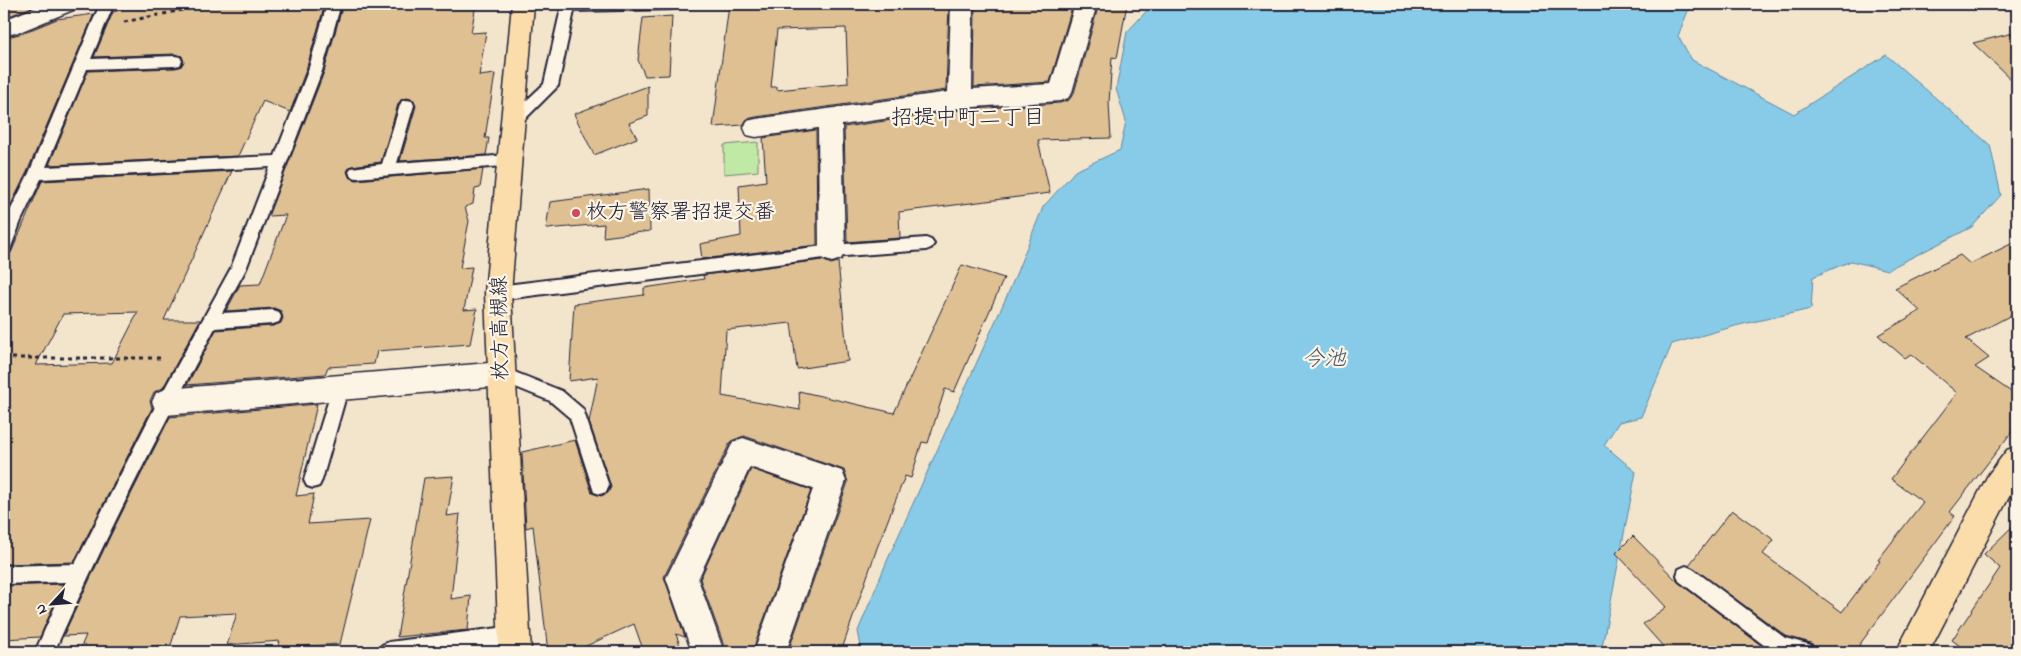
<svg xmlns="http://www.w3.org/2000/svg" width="2021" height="656" font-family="'Indie Flower','Klee One',sans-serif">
  <rect width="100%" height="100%" fill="#f3e5cc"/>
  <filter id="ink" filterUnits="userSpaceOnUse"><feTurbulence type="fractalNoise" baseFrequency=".02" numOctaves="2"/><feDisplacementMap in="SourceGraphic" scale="10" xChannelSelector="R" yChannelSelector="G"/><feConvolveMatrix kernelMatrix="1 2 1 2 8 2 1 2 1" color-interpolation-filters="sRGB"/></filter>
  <g filter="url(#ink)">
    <path fill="#bfe9a5" stroke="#708670" d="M758 142V171L724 174V145Z"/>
    <path fill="#87cbe8" stroke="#5f87a3" d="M1153 4H1700L1688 11 1678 36 1692 60 1794 114 1886 55 1990 145 2001 195 1972 227 1887 270 1851 261 1813 277 1811 309 1739 325 1672 344 1641 417 1619 422 1604 445 1636 472 1601 652H862L858 631 887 561 1010 289 1043 207 1075 171 1120 150 1126 121 1116 89 1127 32Z"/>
    <path fill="#dfc093" stroke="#22223b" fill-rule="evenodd" d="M4 4H40L4 18Z
      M118 4H184V8L238 4H325L306 70 290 112 263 101 238 156 49 165 88 71 175 68 180 67 184 62 182 56 175 54 94 57 113 12 117 11Z
      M343 4H476L471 33 486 32 479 76 495 74 485 138H489L486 155 400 161 416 106 414 100 407 98 402 99 398 104 381 162 351 166 347 171 349 177 356 180 483 169 480 188 475 189 473 204 465 207 469 221 460 268 472 267 464 310 477 309 470 344 377 351 374 364 328 367 325 374 187 385 216 330 273 326 281 323 283 318 281 311 274 308 226 311 240 285 260 284 286 215 269 216V213L324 72Z
      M782 4H949L946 90 756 117 747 119 743 125 713 127 729 5ZM846 28 848 83 777 90V87H771L777 30Z
      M975 4H1073L1050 82 974 87Z
      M1099 4H1127L1117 58 1112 57 1109 103 1111 138 1038 140 1050 193 899 212 900 238 847 242 844 127 960 110 1060 103 1069 100 1074 93Z
      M94 14 27 172 4 219V38L23 33 57 19Z
      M672 16 669 75 645 76 638 60 643 18Z
      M2017 32V85L1973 43Z
      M648 86V116L629 123 637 138 594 155 574 114Z
      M816 130 817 245 702 259 700 244 741 236 739 185 766 181 763 138Z
      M232 171 164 320H200L163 388 154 392 150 401 152 408 74 562 4 564V256L11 253 42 181ZM138 312 112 363 36 365 63 314Z
      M649 189 650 231 603 237 604 224 546 229 550 202Z
      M2017 241V312L1966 339 1989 358 1975 367 2017 396V425L1950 512 1955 516 1854 652H1815L1811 643 1786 636 1689 565 1732 510 1774 540 1763 554 1842 612 1880 561 1878 560 1923 502 1891 479 1957 393 1911 354 1905 358 1878 335 1920 311 1895 288 1960 255 1970 264Z
      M822 260 831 264 838 262 848 361 797 369 791 323 726 330 722 396 800 410 799 391 894 413 962 265 1004 278 954 392 945 389 928 443 922 442 911 478 905 476 877 548 841 652H788L848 482 844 470 744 436 731 441 664 577 685 637 676 634 682 652H644L634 624 573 652H548L533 526 526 528 522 452 575 440 592 493 601 496 608 493 611 487 589 422 598 377 569 381 574 304 644 295V288L704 279 703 275Z
      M317 404 296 496 314 494 308 524 370 520 340 644 278 648 280 641 227 645 237 613 180 616 171 645 136 647 134 652H79L86 635 63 636 113 530 170 417Z
      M751 469 811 490 752 652H738L725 648 700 579Z
      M454 476 447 516 460 514 451 599 471 596 468 630 397 637 424 478Z
      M2017 522V652H1968L1952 640 2000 568 1984 554Z
      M1633 536 1678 582 1770 652H1668L1643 624 1666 607 1616 553Z
      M63 584 40 637 4 639V586Z"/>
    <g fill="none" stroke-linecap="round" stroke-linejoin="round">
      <defs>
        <path id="lane" d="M100 4H114L91 59 175 56 180 57 182 61 180 65 175 66 87 69 46 167 275 156 308 71 327 4H341L322 71 246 269 222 313 273 310 279 312 281 317 279 322 273 324 215 328C158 434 103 542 54 652H35L66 582 4 584V566L75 564 160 397 231 268 270 167 41 179 21 221 9 252 4 254 5 221 29 173Z
          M562 4H678L676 7 671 9 574 11 558 86 518 126 513 127 508 126 506 122 508 118 544 84Z
          M407 100 412 101 414 105 397 163 510 155 515 157 517 161 515 165 356 178 351 176 349 172 351 168 382 164 400 105 402 101Z
          M926 238 931 240 934 244 931 248 926 250 832 257 498 300 492 298 490 293 492 288 498 286 832 245Z
          M502 367 562 391 583 409 609 486 606 492 600 494 594 492 570 418 550 401 496 379 494 374 496 369Z
          M340 382 346 384 348 389 322 480 319 486 313 488 307 486 304 480 332 389 334 384Z
          M1686 566 1693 569 1785 638 1811 645 1813 652H1773L1679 581 1677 575 1679 569Z
          M514 626 521 628 524 635 521 642 514 644 457 652H379L382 645 389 642Z"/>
        <path id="street" d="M44 4H76L73 10 22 31 4 36V20Z
          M951 4H973L972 89 1051 84 1075 4H1097L1072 92 1068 98 1060 101 960 108 842 125 845 251 841 259 832 262 823 259 819 251 818 128 756 137 747 135 744 128 747 121 756 119 948 92Z
          M502 362 512 365 516 374 512 383 502 386 166 415 156 411 152 402 156 393 166 389Z
          M743 438 842 471 846 481 786 652H754L813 489 750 467 698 579 724 652H692L666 578 733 442Z"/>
        <path id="primary" d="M512 4H534L511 293 531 652H499L485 293Z
          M2017 446V483L2010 495 1929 652H1896L1988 475 2007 450Z"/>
      </defs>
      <use href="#lane" stroke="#22223b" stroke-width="4"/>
      <use href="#street" stroke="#22223b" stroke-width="3"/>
      <use href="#primary" stroke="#22223b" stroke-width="3"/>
      <path stroke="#22223b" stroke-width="3" stroke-dasharray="4 4" stroke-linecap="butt" d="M124 22 212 4
        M4 358H161"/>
      <use href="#lane" fill="#fcf5e5" fill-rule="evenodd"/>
      <use href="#street" fill="#fcf5e5" fill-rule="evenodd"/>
      <use href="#primary" fill="#fbddab" fill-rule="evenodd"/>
    </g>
  </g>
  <circle fill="#d1495b" stroke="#fcf5e5" stroke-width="2" cx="576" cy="213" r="5"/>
  <g text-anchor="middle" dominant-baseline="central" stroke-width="4.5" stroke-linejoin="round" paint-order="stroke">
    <g font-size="21" fill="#22223b" stroke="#fcf5e5" text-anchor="start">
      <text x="586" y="213">枚方警察署招提交番</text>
    </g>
    <g font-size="21" fill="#22223b" stroke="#fcf5e5">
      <text transform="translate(501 328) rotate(-91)">枚方高槻線</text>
    </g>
    <g font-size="22" fill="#22223b" stroke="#fcf5e5">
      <text x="968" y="119">招提中町二丁目</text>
    </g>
    <g font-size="22" font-style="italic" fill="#40556f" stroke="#fcf5e5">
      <text x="1324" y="360">今池</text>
    </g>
  </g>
  <rect width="2021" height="656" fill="none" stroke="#fcf5e5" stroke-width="20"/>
  <rect x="10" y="10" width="2001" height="636" fill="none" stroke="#22223b" stroke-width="2" filter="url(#ink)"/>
  <g transform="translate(52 604) rotate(244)" stroke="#fcf5e5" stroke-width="4" paint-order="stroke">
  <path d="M0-4L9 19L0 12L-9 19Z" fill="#22223b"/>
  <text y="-8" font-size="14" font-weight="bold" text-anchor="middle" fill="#22223b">N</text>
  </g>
</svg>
